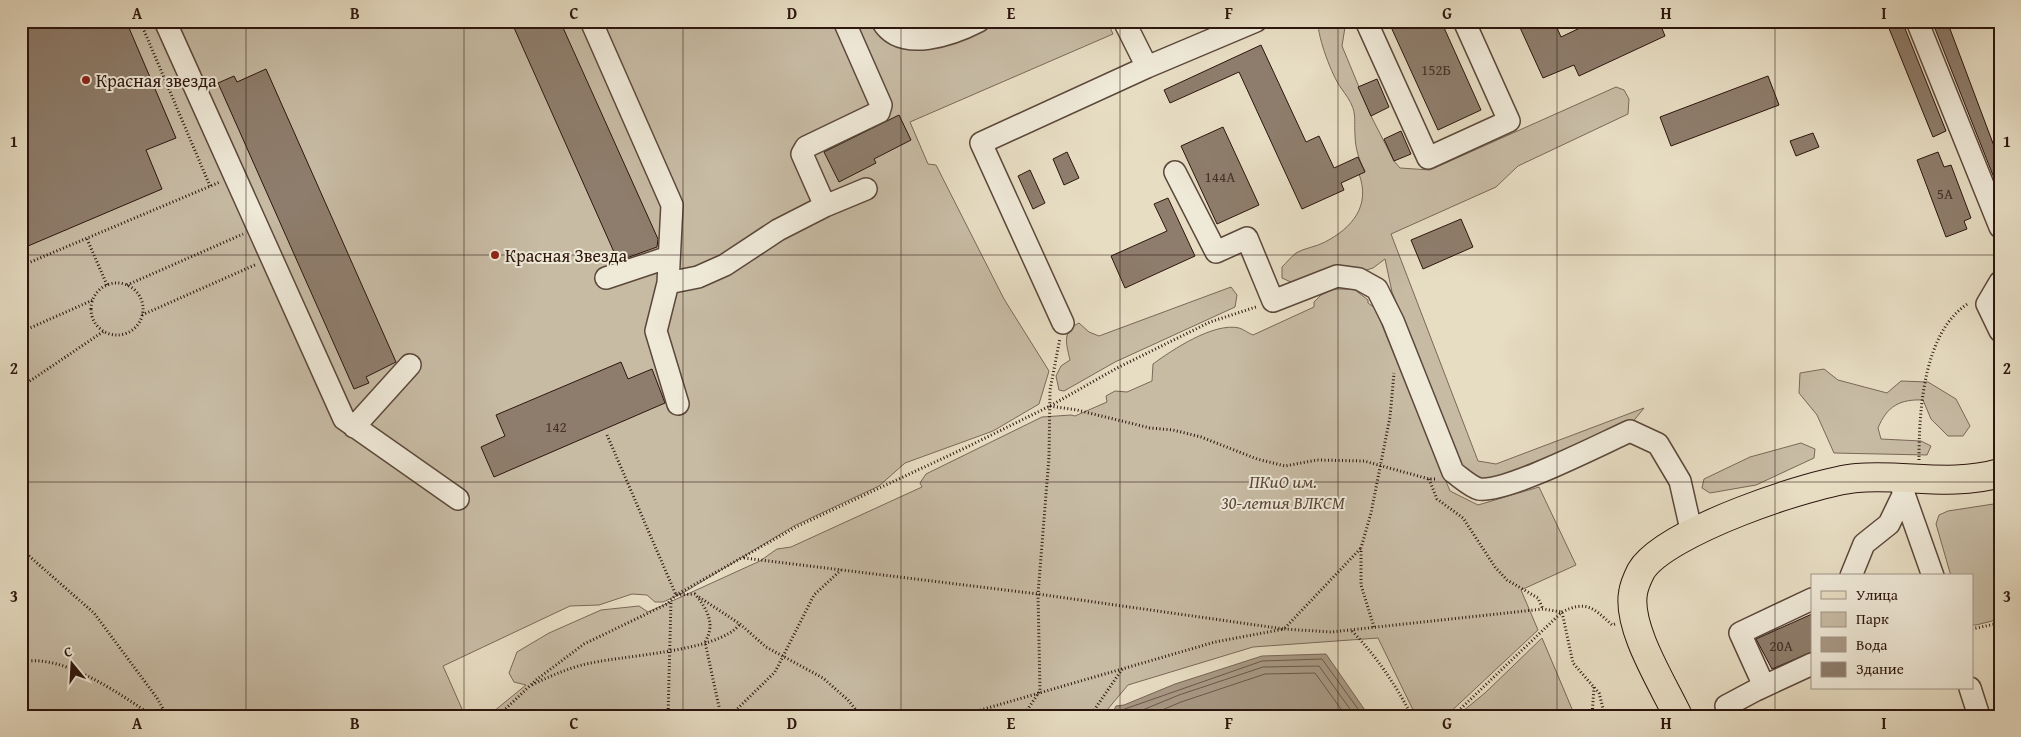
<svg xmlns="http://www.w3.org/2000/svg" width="2021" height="737" font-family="'Gentium Book Plus',serif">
  <rect width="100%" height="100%" fill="#e7ddc3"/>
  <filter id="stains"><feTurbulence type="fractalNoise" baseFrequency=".004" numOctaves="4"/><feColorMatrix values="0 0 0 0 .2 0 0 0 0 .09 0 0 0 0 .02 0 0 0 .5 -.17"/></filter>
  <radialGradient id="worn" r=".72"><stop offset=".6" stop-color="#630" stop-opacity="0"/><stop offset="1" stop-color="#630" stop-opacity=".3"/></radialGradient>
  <path fill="#c7bba4" stroke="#7a6859" d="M21 21H1107L1113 34 910 122 928 164 936 165 1004 299 1049 371 1039 404 993 431 905 463 879 486 794 526 683 593 663 602H655L647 595 632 594 599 605 570 606 443 666 462 709 457 716H21Z
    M1320 21H1346L1342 46 1371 116 1394 161 1400 168 1430 170 1616 87 1624 90 1629 99 1628 114 1518 166 1496 187 1391 234 1478 461 1496 464 1644 408 1627 429 1501 481C1483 481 1472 478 1462 464L1392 292 1385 259 1373 268 1360 272 1337 267 1322 270 1293 283 1282 278V267C1286 263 1291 257 1296 253 1304 248 1316 247 1325 242 1352 228 1371 206 1359 174L1365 171C1359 160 1355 148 1355 134 1354 125 1356 118 1353 108 1350 100 1346 95 1341 88 1332 76 1318 38 1318 23Z
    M1231 287 1237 295 1235 307 1115 362 1064 391 1059 390 1056 376 1061 366 1070 360C1066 343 1062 331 1079 323L1089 332 1099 336Z
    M1334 289H1354L1368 300V303L1375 308 1450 491 1478 505 1539 487 1576 565 1521 590 1538 630 1446 716H1416L1378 638 1253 647 1128 685 1102 716H488L526 685 514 682 509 673 517 652 549 633 601 610 639 606 648 612 760 561 777 549 791 547 922 487 920 483 926 474 1042 417 1071 415 1075 416 1107 402 1106 396 1115 391 1127 392 1152 381 1153 364C1172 350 1214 322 1239 328 1243 329 1248 333 1253 335L1314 307V302L1321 295Z
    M1824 369 1838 380 1887 393 1901 381 1928 382 1956 399 1970 426 1963 436H1948L1931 419 1923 400C1900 399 1887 406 1878 428L1881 439 1921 441 1931 446 1927 455 1834 453 1817 415 1799 393 1800 373Z
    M1801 443 1815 449 1814 458 1756 485 1710 493 1702 488 1704 479 1750 457Z
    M2000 503V619L1976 625H1972V576H1951L1936 524 1939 515 1948 511Z
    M1542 638 1575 716H1457L1485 693Z"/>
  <path fill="#a89985" stroke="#776555" d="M1326 654 1369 716H1111L1116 706 1124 705 1175 684 1262 656Z"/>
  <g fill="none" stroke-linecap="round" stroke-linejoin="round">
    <path stroke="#6a584a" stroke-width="1" d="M1116 716 1119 711 1262 661 1322 659 1363 716
      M1128 716 1179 695 1263 667 1319 666 1355 716
      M1148 716 1181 702 1265 674 1315 673 1346 716"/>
  </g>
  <path fill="#8e7d6c" stroke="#2d160e" d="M21 21H126L176 138 146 150 162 189 21 249Z
    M511 21H560L658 239 657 247 618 261Z
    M1404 21H1441L1481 110 1438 130 1391 27Z
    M1517 21H1554L1561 37 1582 27 1580 21H1659L1665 36 1579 76 1574 65 1543 78Z
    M1886 21H1902L1946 131 1933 137Z
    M1932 21H1947L2000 162V193Z
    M1261 45 1306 142 1319 136 1334 168 1358 157 1365 172 1341 183 1344 190 1302 209 1239 72 1170 103 1164 90Z
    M266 69 396 362 366 377 369 383 354 389 218 83 234 76 237 82Z
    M1768 76 1779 105 1671 146 1660 117Z
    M1377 79 1389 107 1371 116 1358 87Z
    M899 115 911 140 874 159 876 163 839 182 824 152Z
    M1223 127 1259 205 1217 224 1181 146Z
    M1401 131 1411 154 1394 161 1384 139Z
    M1813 133 1819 147 1796 156 1790 141Z
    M1067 152 1079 178 1064 185 1053 159Z
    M1938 152 1944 167 1951 165 1971 218 1964 221 1967 229 1946 237 1917 160Z
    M1030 170 1045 203 1033 209 1018 176Z
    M1168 198 1195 256 1125 288 1111 256 1167 231 1154 204Z
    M1461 219 1473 247 1423 269 1411 240Z
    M621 362 628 379 652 369 665 403 494 477 481 447 505 436 496 415Z
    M1812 614V652L1772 669 1756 639Z"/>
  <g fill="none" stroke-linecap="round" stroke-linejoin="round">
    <defs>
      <path id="minor" d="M165 21 344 419 458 499
        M591 21 672 205 668 283 656 331 678 404
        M882 21C901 54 954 34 979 21
        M1124 21 1147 67 1256 21
        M1366 21 1428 158 1509 121 1464 21
        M1917 21 2000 227
        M1175 172 1216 252 1247 238 1273 301 1337 276 1359 279 1377 289 1393 321 1453 472C1460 477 1471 487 1479 489 1506 493 1601 444 1630 431L1658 444 1680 481 1692 534
        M825 206 802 154 806 147 879 112 881 105 844 21
        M606 278 669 257
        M2000 282 1987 304 2000 331
        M668 283 698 277 725 265 778 230 825 206 866 189
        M1063 323 981 143 1147 67
        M354 427 410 365
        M1898 477 1933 576
        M1851 576 1864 544 1889 524 1904 493
        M1764 686 1740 633 1812 599
        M1970 688 1979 716
        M1726 706 1756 690 1812 664"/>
      <path id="major" d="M1678 716C1663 684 1627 628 1633 593 1634 586 1638 577 1641 571 1664 532 1812 482 1857 478 1905 474 1952 487 2000 473"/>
    </defs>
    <use href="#minor" stroke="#5c483b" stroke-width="24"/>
    <use href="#major" stroke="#2d160e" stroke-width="30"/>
    <path stroke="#2d160e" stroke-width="3" stroke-dasharray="1 2.5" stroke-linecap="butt" d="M140 21 210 186
      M87 239 107 285
      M21 266 220 182
      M91 309a26 26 0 1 1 52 0a26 26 0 1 1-52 0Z
      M127 285 243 234
      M142 315 257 264
      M21 332 93 300
      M21 387 104 331
      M1050 406 1077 410 1150 428 1173 430 1201 437 1257 459 1285 466 1317 460 1364 461 1429 479H1437
      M607 435 676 595 695 594C707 609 716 624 705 642L721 716
      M1919 460C1919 412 1923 331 1969 303
      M1429 479 1437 499 1463 518 1495 567 1507 580 1538 598 1543 609
      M21 549 94 613 157 698 167 716
      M744 558 1038 594 1284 629 1361 548
      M699 597 740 624 766 647 823 678 848 700 861 716
      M1374 627 1361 585V548L1371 513 1390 417 1394 373
      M1972 629 2000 623
      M1352 631C1377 657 1395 684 1412 716
      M21 662C63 653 118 693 153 716
      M532 685C548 677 564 670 582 665 618 655 718 653 740 624
      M498 716 536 680 584 644 667 604 676 595 796 527 965 448 1050 406 1117 368 1210 322 1256 307
      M668 716 671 601
      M730 716 775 672 814 595 841 570
      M960 716 1215 642 1284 629 1331 632 1543 609 1562 612 1573 663 1599 693 1605 716
      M1023 716 1040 691 1038 594 1049 457 1050 390 1060 338
      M1090 716 1123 668
      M1453 716 1562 612C1586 600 1594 608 1612 625L1615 624
      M1592 716 1594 687"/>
    <use href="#minor" stroke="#efe9d8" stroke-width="21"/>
    <use href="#major" stroke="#e7ddc3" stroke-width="28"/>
  </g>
  <path fill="none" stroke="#2d160e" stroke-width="1" stroke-opacity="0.55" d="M246 21V716M464 21V716M683 21V716M901 21V716M1120 21V716M1338 21V716M1557 21V716M1775 21V716M21 255H2000M21 482H2000"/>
  <g fill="#8f2418" stroke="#efe9d8" stroke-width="2">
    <circle cx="86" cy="80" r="5"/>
    <circle cx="495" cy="255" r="5"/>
  </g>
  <g text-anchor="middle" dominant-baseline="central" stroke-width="4" stroke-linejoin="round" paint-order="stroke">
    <g font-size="15" fill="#453026">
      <text x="1436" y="69">152Б</text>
      <text x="1220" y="176">144А</text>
      <text x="1945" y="193">5А</text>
      <text x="556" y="426">142</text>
      <text x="1781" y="645">20А</text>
    </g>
    <g font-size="18" fill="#2d160e" stroke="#efe9d8" text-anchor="start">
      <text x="96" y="80">Красная звезда</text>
      <text x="505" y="255">Красная Звезда</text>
    </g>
    <g font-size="18" font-style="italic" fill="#5b483b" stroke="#efe9d8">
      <text x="1283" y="481">ПКиО им.<tspan x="1283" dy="21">30-летия ВЛКСМ</tspan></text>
    </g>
  </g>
  <rect width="2021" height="737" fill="none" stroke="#e7ddc3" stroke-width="55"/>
  <rect x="1811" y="574" width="162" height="115" fill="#efe9d8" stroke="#a19587"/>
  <rect x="1821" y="591" width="25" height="8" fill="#e7ddc3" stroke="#a19587"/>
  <text x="1856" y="600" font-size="15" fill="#2d160e">Улица</text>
  <rect x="1821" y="612" width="25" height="15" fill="#c7bba4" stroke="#a19587"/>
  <text x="1856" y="624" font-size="15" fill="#2d160e">Парк</text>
  <rect x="1821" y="637" width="25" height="15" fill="#a89985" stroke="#a19587"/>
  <text x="1856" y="650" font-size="15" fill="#2d160e">Вода</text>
  <rect x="1821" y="662" width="25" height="15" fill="#8e7d6c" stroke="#a19587"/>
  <text x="1856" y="674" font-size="15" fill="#2d160e">Здание</text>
  <g transform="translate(72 664) rotate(342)" stroke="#efe9d8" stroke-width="4" paint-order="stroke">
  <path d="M0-4L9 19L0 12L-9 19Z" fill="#2d160e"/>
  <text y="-8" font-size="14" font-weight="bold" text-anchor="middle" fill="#2d160e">С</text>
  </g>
  <rect x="28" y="28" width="1966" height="682" fill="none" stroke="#2d160e" stroke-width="2"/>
  <g font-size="16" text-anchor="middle" font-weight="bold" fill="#2d160e">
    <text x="137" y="19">A</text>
    <text x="355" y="19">B</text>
    <text x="574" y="19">C</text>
    <text x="792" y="19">D</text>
    <text x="1011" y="19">E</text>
    <text x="1229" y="19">F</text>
    <text x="1447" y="19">G</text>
    <text x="1666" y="19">H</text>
    <text x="1884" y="19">I</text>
    <text x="14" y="147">1</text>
    <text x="2007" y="147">1</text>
    <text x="14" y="374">2</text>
    <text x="2007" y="374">2</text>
    <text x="14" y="602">3</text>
    <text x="2007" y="602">3</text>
    <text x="137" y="729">A</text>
    <text x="355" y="729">B</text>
    <text x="574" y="729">C</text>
    <text x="792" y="729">D</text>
    <text x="1011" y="729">E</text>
    <text x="1229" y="729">F</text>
    <text x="1447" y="729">G</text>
    <text x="1666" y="729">H</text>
    <text x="1884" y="729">I</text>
  </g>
  <rect width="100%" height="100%" filter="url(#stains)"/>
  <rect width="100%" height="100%" fill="url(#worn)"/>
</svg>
